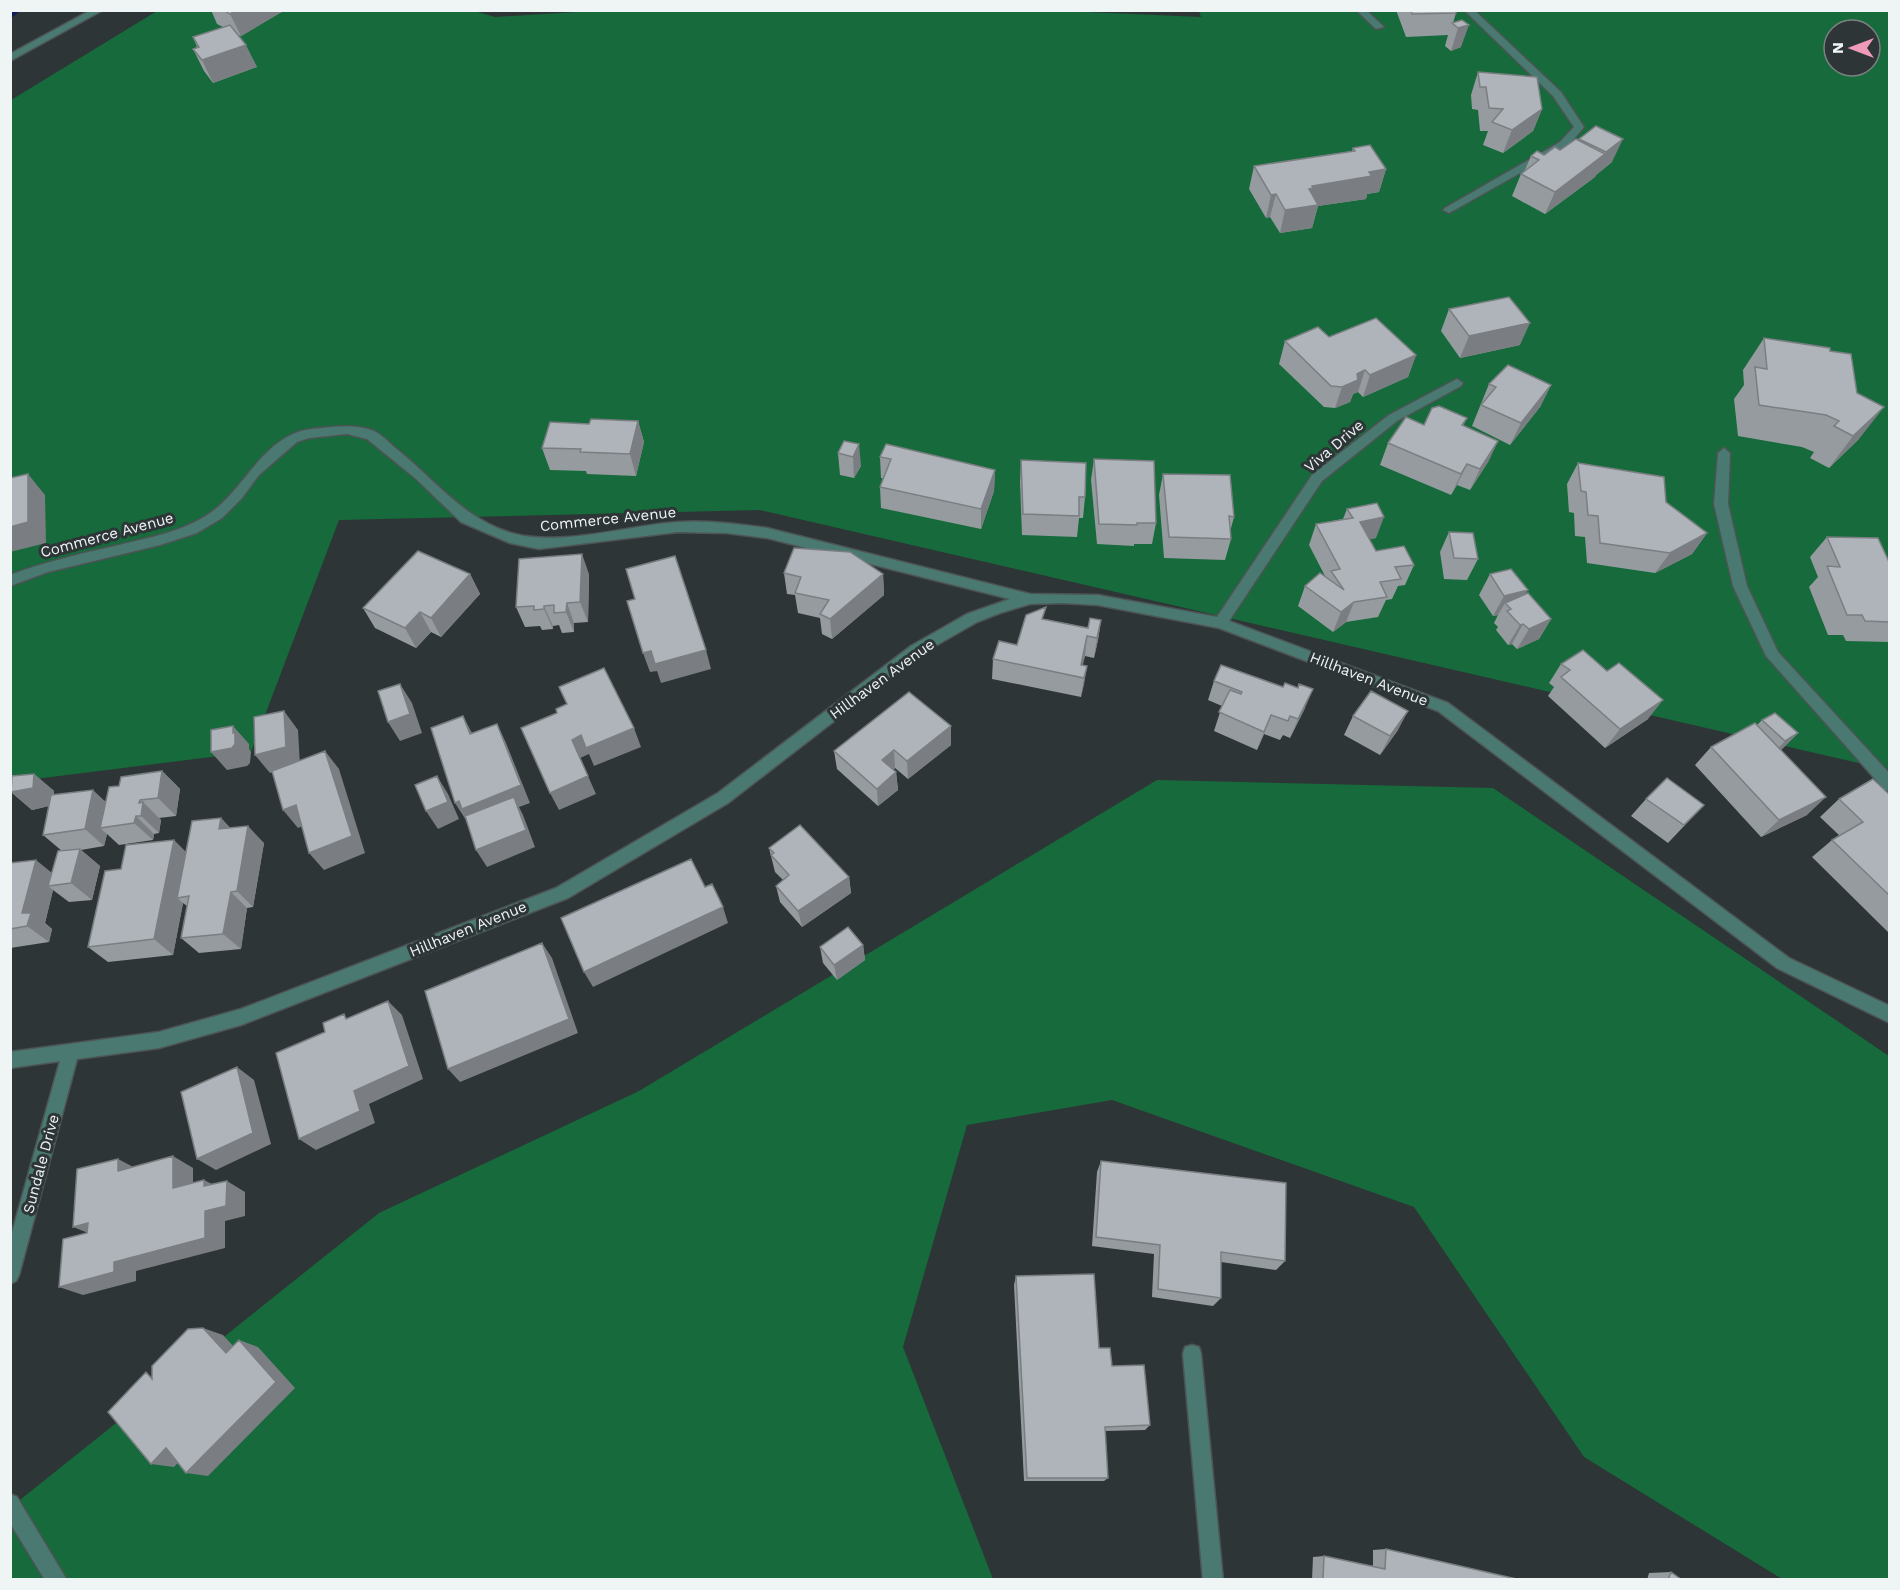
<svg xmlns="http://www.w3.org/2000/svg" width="1900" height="1590" font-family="'Work Sans',sans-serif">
  <rect width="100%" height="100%" fill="#2e3536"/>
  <path fill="#166a3b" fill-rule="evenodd" d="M471 10 495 17 610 10H1040L1201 17 1199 11H1889V770L760 510 339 520 251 752 11 782V100L157 11ZM1834 30H1870V66H1834Z
    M1157 780 1493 788 1889 1056V1579H1782L1584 1457 1414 1207 1112 1100 967 1125 903 1347 993 1579 11 1580V1507L379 1213 639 1091Z"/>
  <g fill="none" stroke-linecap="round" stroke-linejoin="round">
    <path fill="#10195b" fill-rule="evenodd" d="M12 10H21L10 19Z"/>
    <defs>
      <path id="minor" d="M91 10H103L10 61V54Z
        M1356 10H1366L1384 27 1376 29Z
        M1464 10H1474L1561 92 1584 127 1568 146 1449 213 1443 210 1445 208 1560 142 1574 127 1553 96Z
        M1457 379 1463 383 1461 386 1397 421 1322 481 1229 621 1448 703 1789 958 1890 1006V1023L1777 968 1438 711 1219 628 1098 605 1062 603 1030 604 1000 613 977 622 921 654 728 803 568 898 241 1025 159 1048 77 1059 19 1275 16 1281 10 1284V1240L60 1061 10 1068V1052L159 1032 241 1009 556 888 718 793 911 646 967 614 1010 599 767 538 727 533 678 532 539 549 510 543 461 522 415 478 367 439 347 434 309 438 297 442 259 475 242 498 222 518 197 533 160 545 48 572 10 586V575C45 562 79 554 115 546 147 538 185 532 213 511 246 486 265 435 311 429 332 427 354 423 374 431 383 435 391 445 399 451 436 481 467 522 515 534 562 546 627 526 677 522 707 520 737 524 767 528L1030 594 1098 595 1217 617 1312 475 1389 415Z
        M1724 448 1730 453 1728 504 1747 586 1778 652 1890 774V791L1885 790 1766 656 1733 586 1714 504 1718 453Z
        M1192 1345 1199 1347 1201 1354 1223 1580H1203L1183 1354 1185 1347Z
        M10 1494 17 1497 67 1580H45L10 1523Z"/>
    </defs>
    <use href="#minor" stroke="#4d5455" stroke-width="3"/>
    <use href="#minor" fill="#4a7971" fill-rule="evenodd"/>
  </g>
  <path fill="#969b9f" d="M211 10H285L241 36 239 35 257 67 213 83 204 71 193 49 197 47 193 37 223 27 217 24Z
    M290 10H326L325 12Z
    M1396 10H1455L1456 13 1453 23 1462 20 1461 47 1451 51 1445 46 1448 35 1406 37Z
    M1478 72 1542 109 1533 131 1503 153 1483 145 1488 131H1480L1478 110 1472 109 1471 95Z
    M1596 126 1612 162 1596 175 1595 177 1545 214 1512 196 1521 174 1525 170 1531 156 1544 155 1560 150 1579 141V139Z
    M1353 148 1386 169 1379 192 1367 194 1366 199 1318 206 1312 228 1280 233 1270 217 1266 218 1249 189 1254 166 1352 151Z
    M1449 309 1520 345 1460 358 1441 331Z
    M1329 337 1416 355 1408 377 1363 397 1358 392 1353 394 1350 402 1335 408 1324 407 1279 364 1285 341Z
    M1764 338 1830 351 1859 439 1829 468 1810 458 1814 452 1802 447 1738 436 1734 399 1744 385 1743 370Z
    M1489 384 1551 385 1540 407 1510 445 1472 426Z
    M1467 418 1463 426 1498 441 1488 462 1470 490 1457 485 1451 495 1380 465 1388 443 1424 425Z
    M638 421 644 442 636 476 587 474 586 471 550 470 542 448 589 424Z
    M844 441 861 466 854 478 840 475 838 453Z
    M880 457 995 470 994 491 981 529 881 508 880 487 883 478H881Z
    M1094 459 1156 523 1152 544H1134V546L1097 544 1091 480Z
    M1021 460 1085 497 1083 518H1079L1077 537 1022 535 1020 482Z
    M1578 463 1666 502 1707 533 1692 554 1655 573 1587 563 1585 537 1575 536 1574 513 1569 512 1567 484Z
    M1163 474 1234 517 1230 532 1231 539 1225 560 1164 558 1159 495Z
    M1347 509 1376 538 1369 539 1376 551 1414 565 1405 585 1398 586 1392 599 1386 600 1378 617 1346 622 1333 632 1298 606 1305 586 1325 576 1309 545 1316 524 1343 519Z
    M1449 532 1478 559 1467 580 1444 579 1440 552Z
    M1827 537 1890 564V642L1846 641 1843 635H1828L1809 587 1818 577 1810 557Z
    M784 573 883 574 884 595 832 639 822 634 820 618 798 613 795 595 787 594Z
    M470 574 480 594 441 637 431 632 416 648 375 628 363 608Z
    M589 574 588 622 574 623V632L562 633 559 625 553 626V629L542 630 540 626 525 627 516 607Z
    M1490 574 1525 594 1551 619 1539 639 1517 649 1512 644 1508 645 1496 630 1498 627 1494 623 1498 615 1493 616 1479 595Z
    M1045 619 1088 628 1101 620 1098 640 1094 658 1085 656 1082 665 1087 666 1081 697 992 679 993 659 1017 645Z
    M1561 664 1648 719 1605 748 1548 696 1554 687 1549 683Z
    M1214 681 1305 708 1290 738 1283 735 1280 740 1264 734 1257 750 1214 731 1222 706 1208 700Z
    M1353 716 1398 730 1380 755 1344 735Z
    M1762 720 1798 733 1781 750 1807 815 1761 837 1695 765 1711 747 1757 725Z
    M951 726V745L908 779 895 768 893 770 896 772 898 790 878 806 837 769 834 751Z
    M162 771 180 789 176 816 159 818 161 820 159 833 154 834 153 840 119 845 107 834 104 846 81 850 100 866 92 900 69 902 53 890 45 923 52 929 49 942 10 948V863L52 873 62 851 43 835 49 806 32 810 11 792 34 774 54 791V794L106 801 119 786Z
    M1890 795V934L1812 857 1832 840 1840 836 1820 817 1839 799Z
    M1646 799 1704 805 1668 843 1631 816Z
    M221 818 230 828 264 843 253 907 247 908 241 949 199 953 181 938 187 906 183 903 173 955 108 962 88 947 121 869 186 851Z
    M769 848 849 877 851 893 802 927 780 902 776 886 783 880 775 872Z
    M863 945 865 960 837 980 823 963 820 947Z
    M1101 1161 1285 1261 1276 1270 1221 1262V1298L1213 1306 1152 1297 1154 1254 1092 1246 1097 1172Z
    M1016 1276 1099 1348 1150 1425 1145 1430 1105 1431 1108 1478 1104 1481H1024L1014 1285Z
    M1386 1549 1521 1580H1312L1313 1557 1324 1556 1373 1566V1550Z
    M1671 1572 1682 1580H1647L1649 1573Z"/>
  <path fill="#7a7e82" d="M236 10H285L241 36 230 14Z
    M1469 25 1461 47 1451 51 1458 28Z
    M246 45 257 67 213 83 202 60Z
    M1542 109 1533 131 1503 153 1512 130Z
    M1623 139 1612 162 1596 175 1595 177 1545 214 1555 192 1605 154 1606 152Z
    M1386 169 1379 192 1367 194 1366 199 1318 206 1312 228 1280 233 1285 210 1312 186 1369 172Z
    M1276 194 1270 217 1266 218 1271 195Z
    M1530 323 1520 345 1460 358 1469 336Z
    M1416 355 1408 377 1363 397 1370 375Z
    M1365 370 1358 392 1353 394 1350 402 1335 408 1342 387 1357 374Z
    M1551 385 1540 407 1510 445 1521 423Z
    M1884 407 1859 439 1829 468 1853 436Z
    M638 421 644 442 636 476 630 454Z
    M1498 441 1488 462 1470 490 1480 469Z
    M859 444 861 466 854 478 853 457Z
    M1467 464 1457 485 1451 495 1461 474Z
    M995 470 994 491 981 529V509Z
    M28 474 45 495 46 543 10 552V527Z
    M1384 517 1376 538 1352 542 1360 522Z
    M1707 533 1692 554 1655 573 1670 553Z
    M582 554 589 574 588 622 580 602Z
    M470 574 480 594 441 637 431 618Z
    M883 574 884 595 832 639 830 619Z
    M1528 590 1516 610 1511 609 1505 603 1498 615 1493 616 1504 596Z
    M1354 602 1346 622 1333 632 1341 612Z
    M567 603 574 623V632L566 612Z
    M544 606 553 626V629L544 609Z
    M420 612 431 632 416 648 405 628Z
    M1551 619 1539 639 1517 649 1529 629Z
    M1101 620 1098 640 1094 658 1097 638Z
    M1523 624 1512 644 1508 645 1520 625Z
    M1087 636 1085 656 1080 677 1081 665Z
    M706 650 711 669 661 683 657 671 650 672 643 653 651 651Z
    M1087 666 1084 685 1081 697 1084 678Z
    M400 684 412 703 422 733 400 741 388 722Z
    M1313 689 1305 708 1290 738 1298 719Z
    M1663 700 1648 719 1605 748 1620 729Z
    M284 711 298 730 300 766 270 773 255 755Z
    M1408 711 1398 730 1380 755 1390 736Z
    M1271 715 1264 734 1257 750 1264 732Z
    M463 716 473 735 470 734Z
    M497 724 506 743 530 803 519 807 523 815 535 847 487 867 476 850 466 820 455 803Z
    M233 726 249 744V749L251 752 250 763 247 766 227 770 211 752 233 733Z
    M951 726V745L908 779 907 761Z
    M634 728 641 747 594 766 589 754 580 758 572 740 581 735Z
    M1798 733 1780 751 1767 760 1785 741Z
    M894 750 895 768 883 778 882 760Z
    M325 751 339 769 365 853 324 870 309 853Z
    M162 771 180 789 176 816 158 798Z
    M896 772 898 790 878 806 877 789Z
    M34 774 54 791 53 805 32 810 11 792Z
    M437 776 448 794 459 819 438 829 426 811Z
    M588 776 596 794 559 810 550 793Z
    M93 790 112 808 100 828 107 834 104 846 85 829Z
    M1826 797 1807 815 1761 837 1779 820Z
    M140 800 143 804V802L161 820 159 833 141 816 139 803Z
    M296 805 310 823 298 828 283 810Z
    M136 816 154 834 153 840 134 823Z
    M221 818 237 835 219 829Z
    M248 826 264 843 253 907 237 891Z
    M174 840 191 857 177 898 183 903 173 955 154 939Z
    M80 849 100 866 92 900 71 883Z
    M36 860 57 877 48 886 53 890 45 923 52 929 49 942 27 926 22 913Z
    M849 877 851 893 802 927 798 911Z
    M231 892 247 908 241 949 223 934Z
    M723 907 728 923 593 987 584 972Z
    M542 943 552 958 578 1033 460 1082 448 1069Z
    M863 945 865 960 837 980 834 965Z
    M388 1001 402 1015 423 1079 369 1104 375 1123 316 1150 299 1139Z
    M237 1067 254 1080 271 1144 216 1170 197 1159Z
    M173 1156 193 1168V1198L173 1188Z
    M118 1159 139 1170 118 1171Z
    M204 1180 224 1190 204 1186Z
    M227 1181 245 1192V1216L225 1221V1248L136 1271V1281L83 1295 59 1287 114 1262 205 1211Z
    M88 1223 96 1236 73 1227Z
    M203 1328 223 1335 246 1360 226 1353Z
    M239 1340 258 1347 295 1388 208 1476 186 1473Z
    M166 1448 188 1452 174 1467 151 1464Z"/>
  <path fill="#aeb4b9" stroke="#7a7e82" stroke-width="1.5" d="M224 10H236L230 14Z
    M1411 10H1455L1456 13 1412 14Z
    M1462 20 1469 25 1458 28 1452 23Z
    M230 25 246 45 202 60 193 49 199 47 193 37Z
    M1478 72 1537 77 1542 109 1512 130 1492 122 1503 109 1489 108 1486 87H1480Z
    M1596 126 1623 139 1606 152 1579 139Z
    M1576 139 1605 154 1555 192 1521 174 1539 160 1531 156 1537 151 1544 155 1555 147 1560 150Z
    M1370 145 1386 169 1369 172 1372 176 1312 186 1313 188 1309 189 1318 205 1285 210 1276 194 1271 195 1254 166 1355 151 1353 148Z
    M1509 297 1530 323 1469 336 1449 309Z
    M1376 318 1416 355 1370 375 1365 370 1357 374 1358 380 1342 387 1331 386 1285 341 1318 327 1329 337Z
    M1764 338 1830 348V351L1851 354 1857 393 1884 407 1853 436 1834 426 1839 421 1826 415 1759 405 1755 367 1767 369Z
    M1508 365 1551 385 1521 423 1481 405 1496 387 1489 384Z
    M1439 406 1467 418 1462 425 1498 441 1480 469 1467 464 1461 474 1388 443 1406 417 1424 425 1432 408Z
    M591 419 638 421 630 454 580 452 581 449 542 448 550 422 589 424Z
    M844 441 859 444 853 457 838 453Z
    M886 444 995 470 981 509 880 487 891 459 880 457Z
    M1094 459 1154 461 1156 523H1137V525L1099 524Z
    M1021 460 1086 463 1085 497H1079V516L1023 514Z
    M1578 463 1664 477 1666 502 1707 533 1670 553 1600 543 1598 516 1588 515 1586 492 1581 491Z
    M28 474V522L10 527V478Z
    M1163 474 1230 475 1234 517 1229 516 1231 539 1169 537Z
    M1377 503 1384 517 1360 522 1376 551 1404 546 1414 565 1395 567 1401 579 1380 582 1387 597 1354 602 1341 612 1305 586 1320 573 1344 590 1331 571 1340 569 1316 524 1353 518 1347 509Z
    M1449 532 1473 533 1478 559 1454 558Z
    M1827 537 1878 538 1890 564V622L1865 621 1862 615H1847L1827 566 1840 567Z
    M794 548 850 552 883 574 830 619 820 614 829 600 795 593 801 577 784 573Z
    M418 551 470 574 431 618 420 612 405 628 363 608Z
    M582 554 580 602 567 603 566 612 554 613V605L544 606V609L534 610V606L516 607 519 559Z
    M675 556 706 650 655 664 651 651 643 653 627 601 635 599 626 569Z
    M1511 569 1528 590 1504 596 1490 574Z
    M1528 593 1551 619 1529 629 1523 624 1520 625 1507 611 1511 609 1505 603Z
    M1046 607 1042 619 1088 628 1090 618 1101 620 1097 638 1087 636 1081 665 1087 666 1084 678 993 659 999 641 1017 645 1026 615Z
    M1583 650 1607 671 1619 663 1663 700 1620 729 1561 677 1570 670 1561 664Z
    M1221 665 1283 687 1285 683 1298 688 1299 684 1313 689 1298 719 1290 716 1288 721 1271 715 1264 732 1219 712 1230 690 1241 694 1242 692 1214 681Z
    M604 668 634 728 586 748 581 735 572 740 588 776 550 793 521 728 557 713 556 709 567 704 559 687Z
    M400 684 410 714 388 722 378 691Z
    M1371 691 1408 711 1390 736 1353 716Z
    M909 692 951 726 907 761 894 750 882 760 896 772 877 789 834 751Z
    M284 711 286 747 255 755 254 717Z
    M1775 713 1798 733 1785 741 1762 720Z
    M463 716 470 734 497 724 521 785 462 809 459 801 455 803 431 728Z
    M1755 723 1826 797 1779 820 1711 747Z
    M233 726V733H235V744L232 748 211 752V730Z
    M325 751 352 836 309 853 296 805 283 810 272 771Z
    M162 771 158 798 140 800 139 803 143 802 141 816H136L134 823 100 828 109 787 119 786 121 777Z
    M34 774 33 788 11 792 12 776Z
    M437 776 448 802 426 811 415 785Z
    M1667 778 1704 805 1684 825 1646 799Z
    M1873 779 1890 795V896L1832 840 1863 822 1839 799Z
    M93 790 85 829 43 835 51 795Z
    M514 797 526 830 476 850 465 816Z
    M221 818 219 829 248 826 237 891 231 892 223 934 181 938 189 896 177 898 192 821Z
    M800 825 849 877 798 911 776 886 789 875 771 855 774 853 769 848Z
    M174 840 154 939 88 947 105 871 121 869 126 845Z
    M80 849 71 883 48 886 58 851Z
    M691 859 705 887 712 884 723 907 584 972 561 918Z
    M36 860 22 913H31L27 926 10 929V863Z
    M848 927 863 945 834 965 820 947Z
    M542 943 569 1019 448 1069 425 991Z
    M388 1001 409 1066 354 1091 360 1111 299 1139 276 1053 325 1032 323 1023 344 1014 346 1019Z
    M237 1067 253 1133 197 1159 181 1092Z
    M173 1156V1188L204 1180V1186L227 1181 226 1206 205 1211V1238L114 1262V1272L59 1287 63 1239 87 1233 88 1223 73 1227 77 1169 118 1159V1171Z
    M1101 1161 1286 1183 1285 1261 1221 1252V1298L1158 1289 1160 1245 1096 1237Z
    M1094 1274 1099 1348H1110L1112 1366 1144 1365 1150 1425 1105 1427 1108 1478H1027L1016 1276Z
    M203 1328 226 1353 239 1340 276 1382 186 1473 166 1448 151 1464 108 1412 146 1372 152 1379V1366L188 1329Z
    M1386 1549 1521 1580H1323L1324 1556 1385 1569Z
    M1671 1572 1682 1580H1668Z"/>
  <g text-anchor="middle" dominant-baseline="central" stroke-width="6" stroke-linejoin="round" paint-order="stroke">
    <g font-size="15" fill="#eff4f5" stroke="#2e3536">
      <text transform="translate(1334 446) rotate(-40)">Viva Drive</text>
      <text transform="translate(608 519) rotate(-6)">Commerce Avenue</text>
      <text transform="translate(107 535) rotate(-15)">Commerce Avenue</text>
      <text transform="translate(882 679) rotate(-36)">Hillhaven Avenue</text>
      <text transform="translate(1369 679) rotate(21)">Hillhaven Avenue</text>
      <text transform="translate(468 929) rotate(-22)">Hillhaven Avenue</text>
      <text transform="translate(41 1164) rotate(-75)">Sundale Drive</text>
    </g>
  </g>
  <rect width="1900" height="1590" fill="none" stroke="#eff4f5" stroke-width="24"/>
  <g transform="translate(1852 48) rotate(270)"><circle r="28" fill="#2e3536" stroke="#7b8182" stroke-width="1.5"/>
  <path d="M0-4.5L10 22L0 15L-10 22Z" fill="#ef9ab8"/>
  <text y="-9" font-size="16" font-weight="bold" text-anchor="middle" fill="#eff4f5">N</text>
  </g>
</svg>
